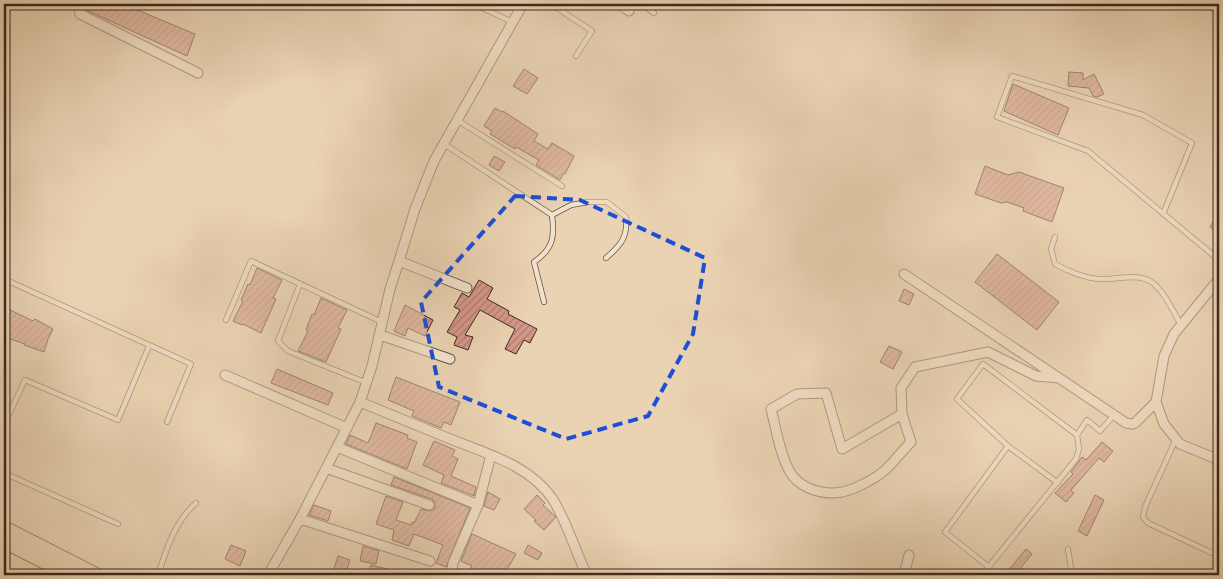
<svg xmlns="http://www.w3.org/2000/svg" width="1223" height="579" font-family="Alegreya,serif">
  <defs>
    <pattern id="building-hatch" width="6" height="6" patternUnits="userSpaceOnUse" patternTransform="scale(1.25)"><rect width="6" height="6" fill="#d6978a"/><path d="M-1 1l2-2M0 6l6-6M5 7l2-2" fill="none" stroke="#af7b70"/></pattern>
  </defs>
  <rect width="100%" height="100%" fill="#ead3b3"/>
  <filter id="stains"><feTurbulence type="fractalNoise" baseFrequency=".004" numOctaves="4"/><feColorMatrix values="0 0 0 0 .2 0 0 0 0 .09 0 0 0 0 .02 0 0 0 .5 -.17"/></filter>
  <radialGradient id="worn" r=".72"><stop offset=".6" stop-color="#630" stop-opacity="0"/><stop offset="1" stop-color="#630" stop-opacity=".3"/></radialGradient>
  <path fill="url(#building-hatch)" stroke="#3f281e" d="M89 4H123L195 34 187 56 86 10Z
    M524 69 538 78 527 94 513 86Z
    M1069 72 1083 73V80L1094 74 1104 94 1097 97 1093 96 1089 88 1068 86Z
    M1013 84 1069 108 1058 135 1004 111Z
    M495 108 502 112 503 111 538 134 534 141 548 149 552 143 574 156 565 174 564 173 560 180 536 165 539 160 516 147 515 149 490 134 492 131 484 126Z
    M494 156 505 162 499 171 489 165Z
    M985 166 1008 175 1019 172 1064 188 1052 222 1023 211 1024 208 1007 202 1001 203 975 194Z
    M1219 211V233L1210 227Z
    M997 254 1059 302 1037 330 975 282Z
    M257 268 282 280 273 298 276 299 261 333 243 324 242 325 233 321 243 301 241 300 248 284 250 285Z
    M479 280 493 288 487 299 509 311 508 314 537 329 530 343 524 340 516 354 505 349 515 329 480 310 465 335 473 337 468 350 454 345 457 337 447 332 460 310 454 307 462 293 469 297Z
    M904 289 914 294 909 305 899 301Z
    M321 298 347 310 338 328 341 329 326 362 298 351 308 331 306 330 312 314 314 315Z
    M405 305 433 320 425 336 408 328 405 336 394 331Z
    M4 307 33 321 35 319 53 329 48 339 44 352 24 345 25 344 4 337Z
    M889 346 902 352 893 369 880 362Z
    M277 369 333 393 328 405 271 383Z
    M396 377 460 402 451 425 444 422 441 428 412 416 414 411 388 400Z
    M376 423 408 435 407 438 417 442 407 469 346 444 350 435 368 443Z
    M434 441 455 450 452 456 458 459 451 476 476 487 474 496 441 483 444 475 423 465Z
    M1102 442 1113 451 1104 462 1099 458 1071 490 1074 493 1066 502 1055 493 1073 474 1071 472 1082 457 1086 460Z
    M394 477 470 508 446 567 436 563 443 545 414 534 409 546 392 540 394 530 376 524 386 496 403 502 396 520 411 525 412 522 414 523 421 509 430 511 435 508V503L432 499 391 485Z
    M488 492 500 499 494 510 484 506Z
    M537 495 545 503 543 505 556 517 544 530 534 521 536 520 524 509Z
    M1095 495 1104 500 1087 536 1078 531Z
    M314 505 331 511 328 521 309 515Z
    M472 534 516 554 504 575H467L472 566 461 561Z
    M231 545 246 551 240 566 225 559Z
    M528 545 542 553 538 560 524 553Z
    M363 546 379 551 376 564 360 561Z
    M1026 549 1032 554 1015 575H1014L1008 571Z
    M338 556 350 560 345 575H332Z
    M371 565 399 572V575H368Z"/>
  <g fill="none" stroke-linecap="round" stroke-linejoin="round">
    <defs>
      <path id="service" d="M474 4 512 22
        M551 4 592 31 576 56
        M642 4 654 13
        M457 120 562 186
        M444 144 552 215 571 205 588 202H607L626 217C628 237 621 245 606 258
        M1163 214 1192 143 1143 115 1012 76 997 117 1088 151 1219 260
        M1055 237 1051 249 1055 264C1067 271 1085 278 1099 279 1115 280 1139 272 1153 283 1165 293 1173 311 1181 325
        M4 279 191 364 167 422
        M300 284 278 341 288 351 367 383
        M544 302 534 262C553 249 555 237 552 215
        M226 320 251 261 382 322
        M4 425 25 380 118 420 149 346
        M1176 439 1145 507 1143 517 1148 523 1212 553 1219 550
        M1008 446 1058 483
        M4 473 118 524
        M1068 549 1072 575
        M989 567 945 532 1008 446 957 399 983 364 1077 435
        M158 575C166 550 175 521 196 503
        M982 575 1076 459 1079 449 1077 435 1087 420 1100 431 1115 414"/>
      <path id="minor" d="M78 4 80 14 198 73
        M619 4 629 11
        M1209 4 1219 9
        M399 261 467 288
        M904 274 1126 423 1132 424 1135 423 1156 402
        M1219 279 1174 334 1164 356 1156 402 1164 424 1180 444 1219 460
        M380 335 450 359
        M225 375 347 428
        M826 393 842 449 902 414 911 442C902 451 894 462 885 470 874 480 847 494 832 493 816 493 798 486 790 472 780 455 776 428 771 409L797 394Z
        M360 402C389 414 419 426 448 438 484 453 528 464 552 498 566 520 574 547 585 571
        M902 414 901 388 915 367 988 352 1036 376 1059 378
        M337 447 478 505
        M326 468 429 505
        M300 519 430 561
        M268 575 300 519 360 402 372 366 390 289 399 261 415 209 434 161 523 4
        M451 575 453 563 478 505 491 455
        M904 575 909 555"/>
      <path id="trunk" d="M4 528 96 575
        M4 541 71 575"/>
    </defs>
    <use href="#service" stroke="#6a5343" stroke-width="6"/>
    <use href="#minor" stroke="#6a5343" stroke-width="11"/>
    <use href="#trunk" stroke="#3f281e" stroke-width="16"/>
    <use href="#service" stroke="#f1e2ce" stroke-width="4.5"/>
    <use href="#minor" stroke="#f1e2ce" stroke-width="9"/>
    <use href="#trunk" stroke="#ead3b3" stroke-width="14"/>
  </g>
  <path d="M0 0H1223V579H0ZM515 196 580 200 705 258 693 334 648 416 566 439 439 387 421 302Z" fill="#ead3b3" fill-opacity=".55" fill-rule="evenodd"/>
  <path fill="none" stroke="#1d4ed8" stroke-width="4" stroke-dasharray="10 6" stroke-linejoin="round" d="M515 196 580 200 705 258 693 334 648 416 566 439 439 387 421 302Z"/>
  <rect width="1223" height="579" fill="none" stroke="#ead3b3" stroke-width="20"/>
  <rect x="5" y="5" width="1213" height="569" fill="none" stroke="#3f281e" stroke-width="2.5"/>
  <rect x="10" y="10" width="1203" height="559" fill="none" stroke="#3f281e"/>
  <rect width="100%" height="100%" filter="url(#stains)"/>
  <rect width="100%" height="100%" fill="url(#worn)"/>
</svg>
